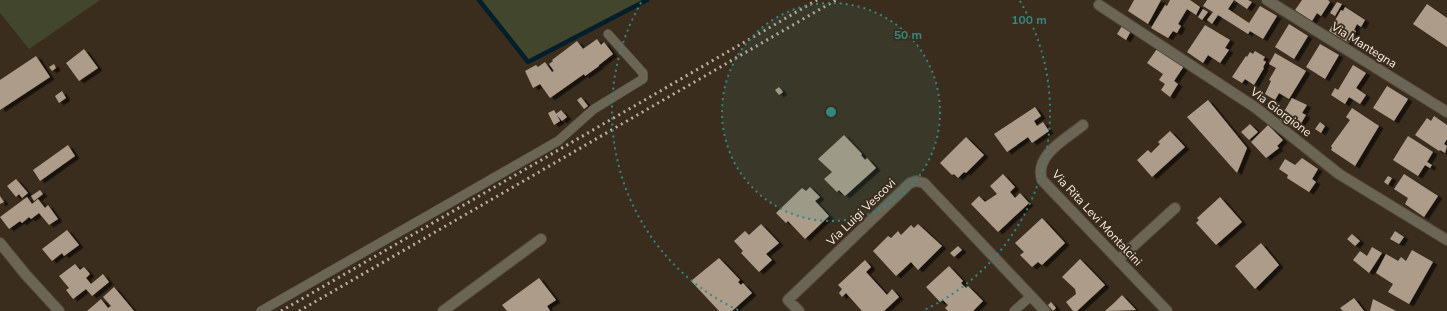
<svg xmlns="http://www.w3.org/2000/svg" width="1447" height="311" font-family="'Nunito Sans',sans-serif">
  <defs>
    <filter id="shadow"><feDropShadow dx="4.5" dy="2.5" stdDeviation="0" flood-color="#0009"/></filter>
  </defs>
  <rect width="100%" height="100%" fill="#3b2d1d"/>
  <path fill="#42462c" d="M0 0H100L29 49 0 13Z
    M479 0H647L528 62Z"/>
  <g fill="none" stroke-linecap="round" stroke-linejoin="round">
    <path stroke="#011e2a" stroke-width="4.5" d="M479 0 528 62 647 0"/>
  </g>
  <path fill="#ad9c89" filter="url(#shadow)" d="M1134 0H1161L1148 24 1128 11Z
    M1170 0H1190L1200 7 1196 15 1187 9 1178 24 1181 26 1177 33 1173 31 1168 38 1151 28 1165 5 1167 6Z
    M1207 0H1248L1252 2 1247 9 1234 0 1228 9 1249 23 1260 6 1277 16 1263 39 1250 31 1248 34 1218 15 1212 24 1207 20 1213 12 1203 6Z
    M1302 0H1328L1330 2 1321 16 1317 13 1312 21 1295 10Z
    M1337 2 1342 4 1335 16 1330 13Z
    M1427 4 1447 18V47L1413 24Z
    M1345 7 1365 20 1361 27 1357 24 1354 30 1356 31 1349 43 1329 31 1341 10 1343 11Z
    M1203 9 1208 12 1202 20 1198 17Z
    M1289 24 1308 36 1294 59 1275 47Z
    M1205 25 1230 40 1225 48 1229 50 1220 63 1208 55 1203 63 1187 52Z
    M1122 26 1131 31 1126 40 1117 34Z
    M597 39 601 45 604 42 613 54 599 65V66L585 76 584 74 550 98 540 84 533 88 525 71 536 65 538 67 545 62 552 72 554 71 549 64 553 61 552 60 577 41 583 49Z
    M1320 44 1339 55 1325 79 1306 67Z
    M84 49 98 68 79 81 66 63Z
    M1157 49 1184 66 1174 81 1178 84 1170 97 1161 90 1165 84 1159 80 1163 74 1147 63Z
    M1255 51 1265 57 1263 60 1266 62 1263 67 1264 68 1254 85 1245 79 1242 83 1232 77 1246 56 1247 57 1250 52 1253 54Z
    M1275 53 1306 71 1289 99 1279 93 1275 100 1265 94 1271 81 1269 80 1276 68 1269 64Z
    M36 56 50 77 0 110V80Z
    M54 64 56 68 52 71 49 67Z
    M1353 65 1366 73 1356 88 1366 95 1360 104 1349 97 1345 104 1331 95 1335 88 1338 90Z
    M1387 86 1408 99 1394 121 1373 108Z
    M779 87 783 92 779 95 775 90Z
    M62 91 66 98 59 103 55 96Z
    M581 97 588 106 584 109 577 100Z
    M1292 98 1307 105 1302 113 1306 115 1297 130 1279 120Z
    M1208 100 1247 148 1237 173 1187 117Z
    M1035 107 1041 116 1034 121 1037 126 1043 122 1049 131 1032 143 1028 137 1007 152 994 134Z
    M1352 108 1379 126 1355 166 1331 150 1332 148 1331 146 1350 120 1346 117Z
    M554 110 560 121 554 125 548 113Z
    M561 110 567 117 562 121 556 114Z
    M1434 116 1447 125V139L1444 144 1447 146 1445 153 1440 150 1439 151 1415 135 1427 118 1431 121Z
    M1320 122 1325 126 1321 133 1315 129Z
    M1250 124 1258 132 1249 140 1241 132Z
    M1268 125 1283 140 1277 146 1279 148 1266 158 1251 142Z
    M1170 131 1185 147 1152 177 1137 160 1148 150 1151 153 1160 144 1158 142Z
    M844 135 862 154 861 155 865 160 867 158 876 168 845 196 839 190 837 192 824 179 832 172 818 159Z
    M1408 136 1433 152 1427 162 1432 165 1430 168 1425 165 1418 176 1393 160Z
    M966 137 984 155 966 173 964 172 958 178 954 174 952 175 940 163Z
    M68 145 75 156 40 181 33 170Z
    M1302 158 1318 169 1312 179 1316 182 1309 192 1287 178 1288 175 1279 169 1285 159 1295 165Z
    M1003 174 1015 187 1010 192 1015 198 1020 193 1029 203 998 232 971 204 979 196 985 202 997 194 990 186Z
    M1404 174 1438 196 1424 217 1405 204 1408 198 1394 189Z
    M1388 176 1392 178 1388 185 1384 182Z
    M16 179 28 193 22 198 19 194 16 197 7 186Z
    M810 187 820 197 815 201 829 216 805 239 788 221 786 223 776 213 802 188 806 191Z
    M40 190 43 194 34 201 31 196Z
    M0 196 4 202 0 204Z
    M27 197 32 204 38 199 45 208 48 205 58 219 49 225 39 213 31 219 29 217 22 223 20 221 9 229 0 217Z
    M1220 197 1242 222 1216 245 1196 223 1199 220 1197 218Z
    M1042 218 1065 243 1042 265 1038 262 1032 267 1020 255 1024 252 1015 243Z
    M761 224 779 243 766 254 772 260 759 272 741 253 743 251 734 241 745 231 749 235Z
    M918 224 942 246 918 270 911 262 896 276 873 251 888 236 891 238 898 231 901 235 911 225 914 228Z
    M67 230 79 245 64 256 62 253 52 261 42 249Z
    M1395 231 1404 237 1399 244 1390 239Z
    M1352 234 1360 241 1355 246 1347 239Z
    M1261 243 1279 265 1255 289 1235 266Z
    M958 246 962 250 954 257 950 253Z
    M1372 247 1382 253 1369 273 1353 260 1360 251 1367 256Z
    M1412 250 1433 262 1409 304 1388 292 1393 284 1376 273 1386 254 1398 261 1401 257 1406 261Z
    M719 258 740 280 738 282 741 285 743 283 752 293 732 311H719L691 281Z
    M1080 259 1105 285 1077 311H1073L1066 302 1076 294 1075 289 1062 277Z
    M865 260 871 267 866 272 887 295 892 289 899 297 884 311H862L846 293 842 297 839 293 842 289 838 285Z
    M75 264 80 270 84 267 90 274 86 278 91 284 103 274 109 282 92 296 86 289 73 299 66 290 69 288 59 276Z
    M949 266 963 281 961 283 966 288 968 286 983 301 973 311H948L945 308 948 305 943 300 940 302 926 287Z
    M539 278 556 300 547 306 550 311H507L502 305Z
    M114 287 134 311H87L101 299 108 308 111 306 103 297Z
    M1122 295 1136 310 1105 311 1114 303Z
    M1354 298 1364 311H1343L1340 308Z
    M1373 299 1396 311H1370Z
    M1051 302 1056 308 1053 311 1048 305Z"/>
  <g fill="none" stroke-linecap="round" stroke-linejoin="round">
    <defs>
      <path id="service" d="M261 311 558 141 594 109 643 79V73L608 34
        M1014 311 1031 296"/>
      <path id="minor" d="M1267 0 1447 112
        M1099 5 1256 108 1339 174 1447 240
        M1083 125C1066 139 1034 155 1042 180L1167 311
        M0 243 26 275 59 311
        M1118 260 1175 208
        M443 311 541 239
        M799 311 788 300 910 183 916 181 924 183 1045 311"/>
    </defs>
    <use href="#service" stroke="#554839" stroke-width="10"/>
    <use href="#minor" stroke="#554839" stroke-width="12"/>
    <use href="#service" stroke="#6b6556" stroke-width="9"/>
    <use href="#minor" stroke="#6b6556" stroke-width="10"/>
    <path stroke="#b8aea2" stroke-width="3" stroke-dasharray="2 4" stroke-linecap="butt" d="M281 311 817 0
      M299 311 836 0"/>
  </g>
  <circle cx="831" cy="112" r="109" fill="#328880" fill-opacity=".12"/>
  <g fill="none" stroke="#328880" stroke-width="2" stroke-dasharray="2 4">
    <circle cx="831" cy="112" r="109"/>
    <path d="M738 310A219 219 0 0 1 642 1M1020 1A219 219 0 0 1 924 310"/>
  </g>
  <g text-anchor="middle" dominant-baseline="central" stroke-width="4" stroke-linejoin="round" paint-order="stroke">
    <g font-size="12" fill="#f8efe5" stroke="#3b2d1d">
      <text transform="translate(1364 45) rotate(32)">Via Mantegna</text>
      <text transform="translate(1281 112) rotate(37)">Via Giorgione</text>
      <text transform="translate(861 212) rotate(-44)">Via Luigi Vescovi</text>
      <text transform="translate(1097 218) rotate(47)">Via Rita Levi Montalcini</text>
    </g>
  </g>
  <circle cx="831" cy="112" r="6" fill="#328880" stroke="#3b2d1d" stroke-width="2"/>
  <g font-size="12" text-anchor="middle" font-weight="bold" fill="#328880" stroke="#3b2d1d" stroke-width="4" stroke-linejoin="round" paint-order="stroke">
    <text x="1029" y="24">100 m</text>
    <text x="908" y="39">50 m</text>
  </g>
</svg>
